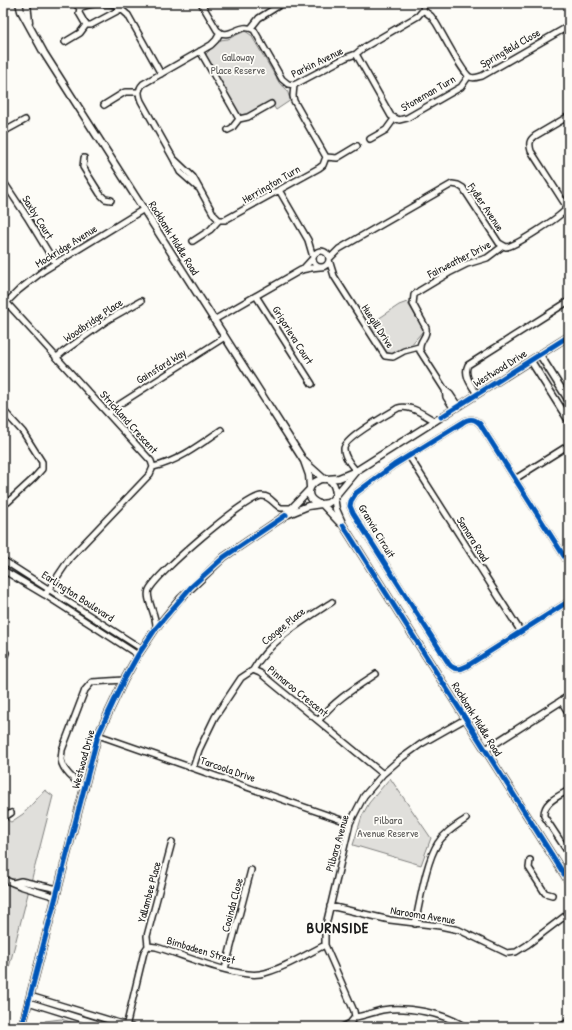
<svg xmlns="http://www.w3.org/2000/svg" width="572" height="1030" font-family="'Patrick Hand',sans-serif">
  <rect width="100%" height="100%" fill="#fdfcf7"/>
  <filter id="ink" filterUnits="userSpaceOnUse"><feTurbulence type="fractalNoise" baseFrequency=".025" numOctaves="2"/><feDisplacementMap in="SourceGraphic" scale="8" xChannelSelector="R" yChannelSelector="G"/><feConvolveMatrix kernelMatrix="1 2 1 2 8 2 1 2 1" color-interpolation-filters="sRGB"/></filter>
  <g filter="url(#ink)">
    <path fill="#e0dfdb" stroke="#7e7e7c" d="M245 31 251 35 280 84C290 90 286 92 291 100L276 110 270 101 247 115H240L206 59V54L220 40 228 39Z
      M407 302 422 326 423 331 410 346 392 354 385 352 369 325 399 305Z
      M390 778 431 838 421 865 353 845 362 816 369 803Z
      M45 790 53 796 3 991V822L7 820 11 822 23 814Z
      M61 1019 87 1027H44L45 1021Z"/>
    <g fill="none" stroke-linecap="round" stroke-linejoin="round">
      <defs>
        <path id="minor" d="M74 3 80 8
          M124 3 121 9 91 25H86L79 13 80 8C87 4 108 2 115 5 120 7 124 12 128 15L161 74
          M201 3 217 30C229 42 240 21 254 30L282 79 288 84 294 85 345 58 356 54 363 48 418 16 423 10 424 3
          M423 10 431 16 436 23C441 31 463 74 470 77 474 79 478 77 482 76L569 26
          M251 28 259 18 283 3
          M65 42 80 33 86 25
          M200 51 239 119
          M356 54 391 116 399 120 407 118 461 87 468 77
          M104 105 125 92H138
          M228 130 232 128 239 119 248 117 271 104
          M3 132 25 120
          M370 139 386 130 394 119
          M326 157 337 158 357 146
          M84 158 83 167 100 194 105 199 111 200
          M173 158 193 177 214 215 219 220H225L319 168 323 165 326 157 294 101 293 96 294 85
          M3 181 27 217 55 263
          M197 187 180 172 173 158 141 101C138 94 138 89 143 84L211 45 216 40 220 33
          M279 190 308 240 313 257
          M193 241 210 230 219 220
          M313 259a8 8 0 1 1 16 0a8 8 0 1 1-16 0Z
          M329 259 339 249 452 184 458 185 463 188 499 243 506 247C514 247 560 217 565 210V204L563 201 531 151C529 144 529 140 535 136L569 116
          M329 260 334 276 385 356 393 357 404 351 419 347
          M302 270 313 258
          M256 296 312 384
          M6 302 151 461 153 467 150 474 70 558 45 595
          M3 306 19 290 43 271 144 209
          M214 320 301 270 311 268 320 267
          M56 358 63 352 109 319 141 301
          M445 390 450 394 458 406
          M477 394C472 386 463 375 468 365L569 301
          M454 409 446 397 445 390 420 351C418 340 428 338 426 328L413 304 414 295 419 291 449 273 467 264 487 258 503 246
          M3 410 23 432 42 462V469L34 478 8 502 3 504
          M108 414 120 404 225 337
          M409 456 521 632
          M153 467C177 462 201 444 221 430
          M356 471C351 465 344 457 344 449 343 439 388 414 398 408 410 404 424 415 435 421
          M515 479 569 445
          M3 560 142 649
          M569 564 480 424C474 418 469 418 462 423L394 465 356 493 351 501 350 506 353 513 449 664C454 670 460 670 467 666L569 601
          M3 570 45 595 138 655
          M156 628C157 615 145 599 149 590 158 572 243 499 261 496 270 495 274 505 281 508H293
          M3 660 6 653
          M253 670C270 640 303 621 332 602
          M561 701 569 714
          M319 720C335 700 355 688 376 674
          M98 735 350 823
          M193 768 199 750 215 717 241 678 253 670 260 673 383 774
          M85 788C76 781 63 772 61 760 61 757 62 753 62 750L85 690 92 682 124 680
          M569 790C559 796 543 802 544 816L569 854
          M3 818 11 813
          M530 860 529 868 545 893 552 895
          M3 879 20 886 56 897
          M13 883 21 881 58 889
          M330 906 390 920 440 926 459 930 507 953 516 952 527 945 569 913
          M415 924C420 902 426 861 438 843 444 833 456 826 466 819
          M148 946 147 936 172 842
          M225 969 251 870
          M30 996 132 1027
          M28 1002 108 1027
          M355 1017 354 1011 325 945V929L350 823 364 796 383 774 399 760 421 744 465 719
          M126 1027 144 952 148 946 156 947C181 954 236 978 260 974 279 971 307 954 325 945
          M342 1027 350 1023 355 1017C365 1016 373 1012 382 1010 406 1006 445 1013 465 1027
          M561 1027 569 1021"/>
        <path id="tertiary" d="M19 3 21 11 44 53 304 461 309 475 310 487
          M27 3 29 22
          M540 355 569 401
          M531 361 569 421
          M305 462 324 479
          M327 479 339 478 356 471 569 336
          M334 497 336 509 343 525 569 882
          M319 504C290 492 333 460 336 494
          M322 504 340 523
          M288 512 309 490
          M485 750 569 696
          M22 1027 98 735 124 680 138 655 156 628 180 599 224 557 286 515 308 506 328 503 332 500 356 471"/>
      </defs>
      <use href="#minor" stroke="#1c1c1c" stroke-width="8"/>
      <use href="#tertiary" stroke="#1c1c1c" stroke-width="9"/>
      <use href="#minor" stroke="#fdfcf7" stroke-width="5"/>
      <use href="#tertiary" stroke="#fdfcf7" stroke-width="6"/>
      <defs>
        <path id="cycleway" d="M441 417 569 336
          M343 525 569 882
          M569 564 480 424C474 418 469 418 462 423L394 465 356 493 351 501 350 506 353 513 449 664C454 670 460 670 467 666L569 601
          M22 1027 98 735 124 680 138 655 156 628 191 587 224 557 286 515"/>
      </defs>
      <use href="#cycleway" stroke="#fdfcf7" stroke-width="8"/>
      <use href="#cycleway" stroke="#0057b8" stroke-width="5"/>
    </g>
  </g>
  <g text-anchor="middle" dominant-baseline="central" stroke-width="3.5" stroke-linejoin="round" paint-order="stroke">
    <g font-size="11" fill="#1c1c1c" stroke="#fdfcf7">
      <text transform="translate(510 48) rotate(-30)">Springfield Close</text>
      <text transform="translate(317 62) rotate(-26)">Parkin Avenue</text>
      <text transform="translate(428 93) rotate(-30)">Stoneman Turn</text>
      <text transform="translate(271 184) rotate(-30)">Herrington Turn</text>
      <text transform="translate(486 207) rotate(56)">Fydler Avenue</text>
      <text transform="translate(38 217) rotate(58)">Saxby Court</text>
      <text transform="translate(174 238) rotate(58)">Rockbank Middle Road</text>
      <text transform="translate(66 246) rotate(-32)">Mockridge Avenue</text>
      <text transform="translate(459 259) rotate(-27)">Fairweather Drive</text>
      <text transform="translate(93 320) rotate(-34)">Woodbridge Place</text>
      <text transform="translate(378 326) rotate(57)">Huegill Drive</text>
      <text transform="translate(293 335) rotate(58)">Grigorieva Court</text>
      <text transform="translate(161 366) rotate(-32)">Gainsford Way</text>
      <text transform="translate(500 368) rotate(-32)">Westwood Drive</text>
      <text transform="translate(129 422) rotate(48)">Strickland Crescent</text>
      <text transform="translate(377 531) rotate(59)">Granvia Circuit</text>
      <text transform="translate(473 539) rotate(58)">Samara Road</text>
      <text transform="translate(78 596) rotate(33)">Earlington Boulevard</text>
      <text transform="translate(283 626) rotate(-39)">Coogee Place</text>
      <text transform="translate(298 691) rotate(39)">Pinnaroo Crescent</text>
      <text transform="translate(477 719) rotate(58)">Rockbank Middle Road</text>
      <text transform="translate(83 759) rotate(-75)">Westwood Drive</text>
      <text transform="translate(228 769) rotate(19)">Tarcoola Drive</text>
      <text transform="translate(337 843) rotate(-74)">Pilbara Avenue</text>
      <text transform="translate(149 892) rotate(-75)">Yallambee Place</text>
      <text transform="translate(232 905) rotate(-75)">Cooinda Close</text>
      <text transform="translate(423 915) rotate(9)">Narooma Avenue</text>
      <text transform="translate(201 950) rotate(17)">Bimbadeen Street</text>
    </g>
    <g font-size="11" fill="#575655" stroke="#fdfcf7">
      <text x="238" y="57">Galloway<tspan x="238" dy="13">Place Reserve</tspan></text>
      <text x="388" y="820">Pilbara<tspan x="388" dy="13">Avenue Reserve</tspan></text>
    </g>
    <g font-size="15" font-weight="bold" letter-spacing="1" fill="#1c1c1c" stroke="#fdfcf7">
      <text x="338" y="927">BURNSIDE</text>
    </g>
  </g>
  <rect width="572" height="1030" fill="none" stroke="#fdfcf7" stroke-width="16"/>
  <rect x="8" y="8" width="556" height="1014" fill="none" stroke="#1c1c1c" stroke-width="1.5" filter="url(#ink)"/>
</svg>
